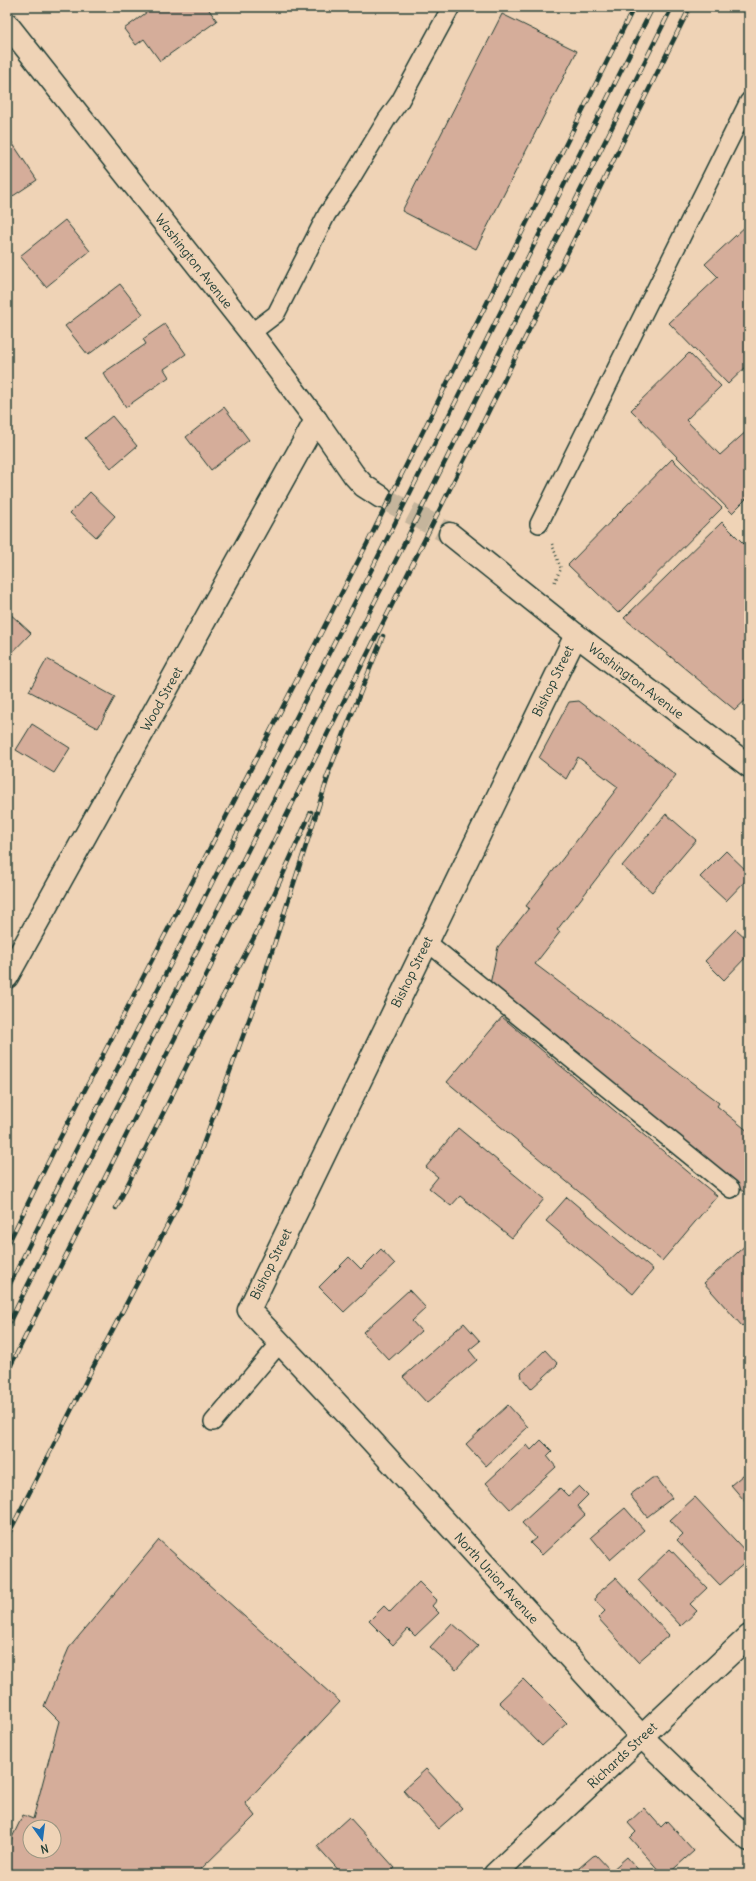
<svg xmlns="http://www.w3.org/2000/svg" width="756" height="1881" font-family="Delius,sans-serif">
  <rect width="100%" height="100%" fill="#efd3b6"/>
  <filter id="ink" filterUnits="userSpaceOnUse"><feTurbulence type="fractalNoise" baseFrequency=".025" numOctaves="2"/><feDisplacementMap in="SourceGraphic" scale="8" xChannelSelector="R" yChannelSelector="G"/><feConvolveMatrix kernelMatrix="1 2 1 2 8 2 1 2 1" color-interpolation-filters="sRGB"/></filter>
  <g filter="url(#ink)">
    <path fill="#d5ad9a" stroke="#1f3d34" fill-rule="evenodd" d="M154 7H207L217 21 160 61 144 39 136 45 124 29Z
      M502 14 577 51 476 249 402 211Z
      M11 141 37 180 7 200V143Z
      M65 220 90 251 46 287 20 256Z
      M749 223V364L728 384 669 323 718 277 705 264Z
      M120 284 143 314 88 355 65 326Z
      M165 324 186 354 164 369 169 377 126 407 103 373 146 344 143 339Z
      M689 353 721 386 686 420 720 455 749 429V496L732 513 631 410Z
      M224 407 249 440 211 470 186 437Z
      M112 416 137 446 111 468 85 438Z
      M672 459 722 508 618 613 568 565Z
      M90 492 115 516 96 537 70 513Z
      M722 522 749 549V697L735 710 624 618Z
      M7 611 31 633 7 658Z
      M47 659 115 697 98 728 29 691Z
      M579 701 676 775 557 930 560 932 535 964 719 1103 717 1106 749 1132V1196L581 1064 586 1058 490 984 498 947 529 908 526 906 618 787 578 757 566 779 539 758 569 702Z
      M32 724 70 748 54 773 16 750Z
      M666 814 696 840 652 892 622 866Z
      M726 851 749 873V877L726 901 700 877Z
      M736 929 749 941V954L724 980 705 961Z
      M502 1017 717 1196 662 1261 447 1082Z
      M458 1128 544 1199 512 1238 460 1196 451 1206 429 1188 438 1177 426 1167Z
      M567 1197 653 1270 633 1294 546 1221Z
      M749 1242V1320L742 1326 704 1283Z
      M381 1249 395 1264 344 1312 319 1287 349 1257 361 1269Z
      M409 1290 426 1308 412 1321 421 1331 389 1360 363 1332Z
      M464 1323 480 1341 469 1350 477 1360 427 1403 403 1377Z
      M545 1350 558 1364 531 1389 522 1378 521 1373Z
      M508 1405 528 1427 486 1466 466 1444Z
      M541 1440 552 1451 547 1456 556 1467 510 1509 486 1483 527 1445 531 1450Z
      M749 1470V1506L731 1485Z
      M652 1478H657L672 1498 647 1517 630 1495Z
      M579 1486 588 1495 577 1506 585 1515 542 1555 530 1543 536 1538 522 1523 560 1488 568 1496Z
      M695 1497 749 1555V1559L720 1585 677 1540 683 1534 670 1520Z
      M625 1508 644 1530 610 1560 591 1537Z
      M159 1540 340 1702 245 1803 255 1816 196 1874H7V1848L23 1815 33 1819 59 1721 44 1706 69 1648ZM30 1827H54V1851H30Z
      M670 1549 707 1588 690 1604 697 1611 681 1626 638 1580Z
      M616 1578 669 1635 638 1662 598 1618 605 1611 595 1600 596 1595Z
      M419 1582 437 1600 432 1606 439 1613 415 1636 408 1629 393 1645 369 1621 384 1606 390 1612Z
      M452 1623 478 1646 456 1670 430 1647Z
      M523 1679 567 1723 542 1746 499 1702Z
      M426 1769 462 1808 438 1829 403 1790Z
      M644 1808 661 1827 667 1821 694 1851 668 1874H662L630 1838 636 1832 628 1823Z
      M349 1817 395 1868 388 1874H342L317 1846Z
      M596 1855 611 1871 627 1857 642 1874H572L593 1856Z"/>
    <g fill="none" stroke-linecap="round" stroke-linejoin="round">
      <path stroke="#c5b59c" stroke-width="22" stroke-dasharray="22 11" stroke-linecap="butt" d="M381 497 450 534"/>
      <defs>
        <path id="service" d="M251 333 276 314 327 214 349 182 387 119 400 101 451 7
          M539 524 749 101
          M427 942 731 1189
          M213 1422 280 1343"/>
        <g id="minor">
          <path id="s1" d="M7 24 251 333 316 420 354 475 364 486 381 497"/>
          <path id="s2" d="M450 534 576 635 749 766"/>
          <path id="s3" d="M576 635 249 1310 360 1428 642 1737 749 1840"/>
          <path id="s4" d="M7 977 316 420"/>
          <path id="s5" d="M495 1874 749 1636"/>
        </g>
      </defs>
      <use href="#service" stroke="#1f3d34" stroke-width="20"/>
      <use href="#minor" stroke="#1f3d34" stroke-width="25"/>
      <path stroke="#1f3d34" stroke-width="2.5" stroke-dasharray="1 3" stroke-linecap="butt" d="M552 544 561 569 554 583"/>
      <use href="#service" stroke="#efd3b6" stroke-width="17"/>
      <use href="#minor" stroke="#efd3b6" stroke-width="22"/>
      <defs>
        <path id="rail" d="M326 779 383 636
          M116 1208 198 1043 258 930 311 812
          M7 1246 58 1142 369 540 634 7
          M7 1290 76 1150 383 547 653 7
          M7 1327 91 1158 399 554 672 7
          M7 1373 401 587 690 7
          M7 1537 89 1375 187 1188 257 998 329 774"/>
      </defs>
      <use href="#rail" stroke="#1f3d34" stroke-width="4.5"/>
      <use href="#rail" stroke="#efd3b6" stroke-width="3" stroke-dasharray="9" stroke-linecap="butt"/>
    </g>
  </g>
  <g text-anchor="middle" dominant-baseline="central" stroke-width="4" stroke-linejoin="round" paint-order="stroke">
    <g font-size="13" fill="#1f3d34" stroke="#efd3b6">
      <text stroke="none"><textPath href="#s1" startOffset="302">Washington Avenue</textPath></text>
      <text transform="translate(553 681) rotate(-64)">Bishop Street</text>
      <text stroke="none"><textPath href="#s2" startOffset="237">Washington Avenue</textPath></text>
      <text stroke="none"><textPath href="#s4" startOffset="318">Wood Street</textPath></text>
      <text transform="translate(412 972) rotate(-64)">Bishop Street</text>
      <text transform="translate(271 1264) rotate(-64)">Bishop Street</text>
      <text stroke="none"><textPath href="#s3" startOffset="1115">North Union Avenue</textPath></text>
      <text stroke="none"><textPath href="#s5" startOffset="174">Richards Street</textPath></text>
    </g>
  </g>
  <rect width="756" height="1881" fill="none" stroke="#efd3b6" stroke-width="24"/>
  <rect x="12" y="12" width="732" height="1857" fill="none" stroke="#1f3d34" stroke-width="1.5" filter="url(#ink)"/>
  <g transform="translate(42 1839) rotate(166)"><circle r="19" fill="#efd3b6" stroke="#9c9782"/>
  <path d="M0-3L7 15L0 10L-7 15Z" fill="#1f6fb2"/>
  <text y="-6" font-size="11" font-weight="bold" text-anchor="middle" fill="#1f3d34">N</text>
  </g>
</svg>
